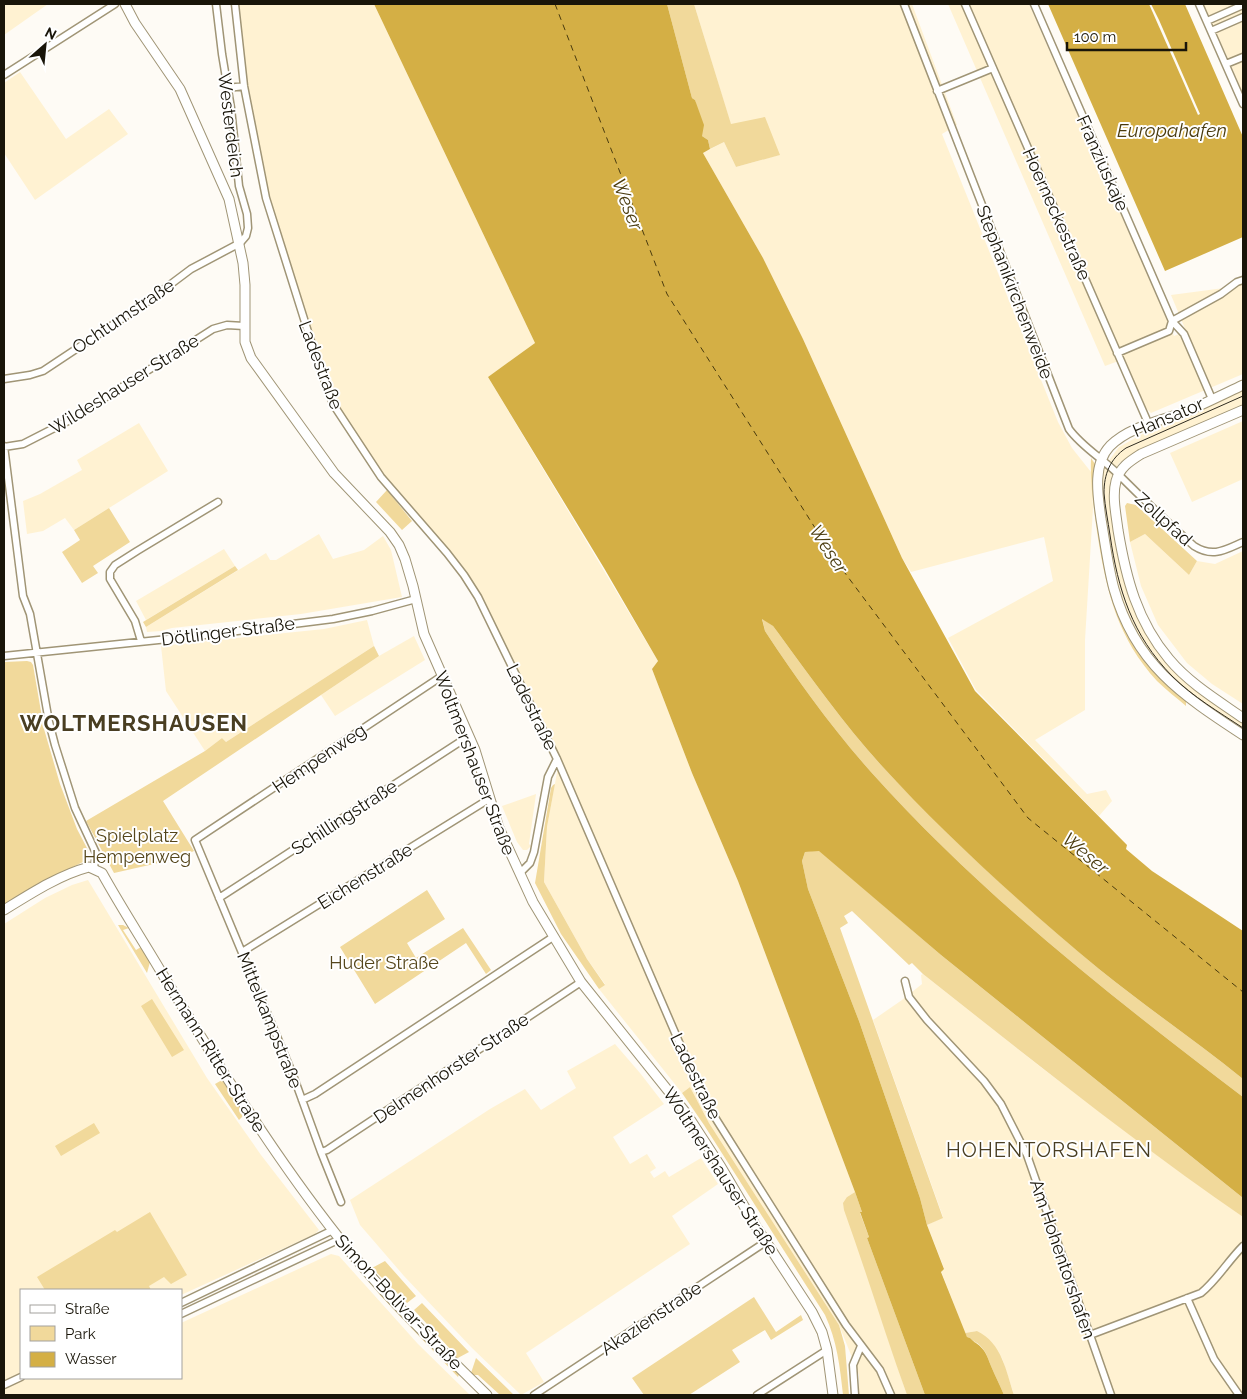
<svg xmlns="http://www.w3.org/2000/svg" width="1247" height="1399" font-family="Raleway,sans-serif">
  <rect width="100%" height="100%" fill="#fefbf5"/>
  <path fill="#fff2d2" d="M4 4H48L4 35Z
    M231 4H374L535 343 488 377 658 661 652 669 692 773 738 881 855 1192 847 1197 873 1293 907 1395H859V1375L839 1325 709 1123 690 1087 682 1093 599 989 605 984 587 959 544 882 547 827 558 767 506 655 463 576 380 478 332 404 263 198 242 85Z
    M694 4H912L957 125 942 134 1058 422 1072 448 1091 472 1093 508 1085 640V710L1035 740 1087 794 1106 790 1112 801 1099 816 976 690 948 638 1053 581 1044 537 911 572 902 558 803 339 763 258 703 153 724 142 736 167 779 155 731 125Z
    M948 4H1029L1174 336 1186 331 1171 295 1224 288 1234 280 1243 278V374L1151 413 1146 408 1124 359 1105 366Z
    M1203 4H1243V94L1230 63Z
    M20 72 66 139 109 109 128 134 35 200 4 153V83Z
    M1243 390V406L1130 456 1119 463 1112 476 1110 486V497L1127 590 1132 603 1154 644 1243 721V732L1175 683 1144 646 1130 622 1116 586 1100 493 1102 475 1104 467 1119 447 1148 431Z
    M1243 421V479L1192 502 1170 453Z
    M139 423 168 471 74 530 65 518 43 531 27 534 23 501 40 494 82 470 77 460Z
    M319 534 333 559 364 550 383 536 391 550 402 597 301 614 172 628 161 631 147 632 146 627 266 553 270 560H276Z
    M1145 534 1189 575 1197 561 1215 564 1243 551V704L1212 684 1187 663 1158 625 1141 586 1130 542Z
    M224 549 235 566 146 620 136 601Z
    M367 620 374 646 226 742 222 738 205 751 166 691 161 646 324 629Z
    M414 636 425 660 335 716 321 695 379 656Z
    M536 794 529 844 531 846 527 850H523L517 842 502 806Z
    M88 880 207 1078 261 1155 319 1230 315 1234 181 1295V1290H21V1378H181V1323L331 1254 339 1256 418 1344 470 1395H4V924L45 898 72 885Z
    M923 974 1042 1068 1162 1159 1243 1217V1395H1014L1002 1358 977 1331 965 1333 941 1271 944 1268 927 1225 943 1217 873 1020 902 1000 922 984 921 975Z
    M615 1044 640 1073 664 1104 613 1137 630 1164 647 1154 656 1168 650 1172 654 1178 665 1171 669 1177 701 1158 718 1184 672 1216 690 1244 526 1353 544 1382 521 1395 472 1348 404 1276 360 1225 350 1200 490 1109 525 1089 541 1110 576 1088 567 1071Z"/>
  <path fill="#f1d99b" d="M667 4H694L731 124 765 117 780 155 736 167 724 142 710 149 708 140 702 136 695 100 692 98Z
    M1091 458 1095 464 1112 593 1162 679 1186 701V706C1177 698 1166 690 1157 681 1118 638 1107 594 1098 538 1094 512 1090 485 1091 458Z
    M387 490 412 521 402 530 376 502Z
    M1127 503 1136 505 1197 561 1189 575 1145 534 1130 542 1125 506Z
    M109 508 130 542 93 566 98 573 82 583 62 552 80 540 74 530Z
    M235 566 238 570 146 627 143 622Z
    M762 618 773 626 779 634C811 678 844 724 881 765 947 836 1024 907 1099 969 1146 1007 1196 1041 1243 1079V1097C1112 997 981 895 871 772 832 728 797 680 765 631Z
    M374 646 379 656 163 801 194 851 176 859 114 873 86 821 205 751 222 738 226 742Z
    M27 661 31 662 33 665 44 729 60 784 77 829 88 850V857L83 862 42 882 4 905V662Z
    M555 784 547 827 544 882 587 959 605 985 599 989 561 934 535 883 551 788 553 785Z
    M819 850 941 955 1243 1198V1217C1133 1141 1028 1057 923 974L912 963 909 965 852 911 844 916 848 923 840 928 943 1218 927 1225 920 1198 859 1021 808 889 802 861 805 852Z
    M427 890 445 919 407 943 416 958 463 928 491 970 486 974 466 943 375 1004 340 947Z
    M118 925H123L129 928 123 930 136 950 141 947 150 962 147 973Z
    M152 999 184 1050 172 1057 141 1006Z
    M222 1080 243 1110V1116L239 1120 215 1084Z
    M690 1087 709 1123 839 1325 845 1346 849 1395H843C840 1367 837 1341 825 1315L704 1125 682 1093Z
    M94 1123 100 1133 61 1156 55 1146Z
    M855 1192 862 1212 860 1213 869 1237 867 1238 925 1395H907C885 1334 866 1271 844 1210L843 1203 847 1197Z
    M150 1212 187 1275 171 1284 164 1277 149 1286 151 1290H45L37 1277 115 1230 117 1232Z
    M342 1249 406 1319 459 1374 458 1377 380 1295Z
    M385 1261 416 1296 407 1303 372 1268Z
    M754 1297 776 1332 801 1315 803 1320 771 1340 765 1330 732 1350 740 1362 689 1395H644L632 1378Z
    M422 1303 469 1352 456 1359 452 1355V1351L414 1310Z
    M977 1331C1002 1343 1006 1371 1014 1395H1004C1000 1385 995 1376 991 1366 987 1356 986 1350 977 1343 972 1341 972 1338 967 1337L965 1333Z
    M476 1358 514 1395H500L478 1375H473L471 1373Z"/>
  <path fill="#d4af45" d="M374 4H667L692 98 695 100 704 125 702 136 708 140 710 149 703 153 763 258 803 339 902 558 975 691 1127 845 1126 849 1152 871 1243 931V1079C1196 1041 1146 1007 1099 969 1024 907 946 836 881 765 844 724 811 678 779 634L773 626 762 619 765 631C797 680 832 728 871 772 981 895 1112 997 1243 1097V1198L941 955 819 851 805 852 802 861 808 889 859 1021 920 1198 927 1225 944 1269 941 1272 967 1337C972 1338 972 1341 976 1343 986 1350 987 1356 991 1366 995 1376 1000 1385 1004 1395H925L867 1238 869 1237 860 1212H862L855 1192 738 881 692 773 652 669 658 661 604 568 488 377 535 343Z
    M1048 4H1185L1243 137V237L1165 271Z"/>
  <path fill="#fefbf5" d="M1149 4H1151L1159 20 1200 114 1198 115Z"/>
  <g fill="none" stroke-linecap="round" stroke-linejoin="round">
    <path stroke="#4a3b0e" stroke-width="1" stroke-dasharray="6 5" stroke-linecap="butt" d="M555 4 667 294 836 561 1028 818 1243 992"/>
    <defs>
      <path id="street" d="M235 4 244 86 266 198 315 354 333 404 381 477 447 553 464 575 478 597 557 759 704 1100 846 1325 880 1370 891 1395
        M904 4 1069 429C1082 447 1102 458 1118 474 1143 499 1168 523 1194 546 1213 558 1225 550 1243 542
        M965 4 1149 425
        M1034 4 1172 321 1184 334 1212 399
        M1199 4 1243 104
        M1207 21 1243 5
        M1211 31 1243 17
        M1226 64 1243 57
        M4 75 115 4
        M228 88 244 86
        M937 91 993 68
        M1172 321 1221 294 1237 282 1243 280
        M1117 353 1169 331 1172 321
        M4 379 30 375 43 371 147 302 191 269 240 243 246 236 248 228 247 214 239 186 231 108 222 54 216 4
        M4 446 23 596 30 614 49 722 55 745 75 808 96 853 94 868
        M4 447 23 444 70 420 213 329 227 325 244 326
        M141 641 135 621 110 579V572L115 565 137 551 218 502
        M4 656 197 636 333 619 372 611 416 599
        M520 873 530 863 534 852 548 777 557 759
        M219 898 469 736
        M242 952 489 799
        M905 981 909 997 927 1020 984 1081 1001 1104 1027 1155 1111 1395
        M302 1100 315 1094 553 937
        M321 1152 327 1150 581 982
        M341 1202 321 1152 293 1075 195 840 442 676
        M1187 1298 1214 1359 1239 1395
        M181 1303 333 1230
        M181 1314 340 1239
        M1090 1335 1201 1293C1217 1280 1228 1261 1243 1246
        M4 1385 21 1377
        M534 1395 767 1241
        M757 1395 827 1350
        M855 1395 853 1365 861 1346"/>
      <path id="secondary" d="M125 4 135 23 180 89 229 199 243 263 245 285V342L251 358 334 473 390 532 399 545 405 559 413 586 424 634 475 750 499 828 533 902 581 982 686 1113 721 1167 757 1228 812 1312 822 1332 827 1350 833 1395
        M1243 385C1224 394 1204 404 1185 412 1160 421 1129 427 1110 446 1092 465 1098 497 1101 519 1105 542 1108 567 1114 589 1135 664 1182 695 1243 735
        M1243 410 1141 454C1130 461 1120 467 1116 481 1112 496 1116 514 1118 530 1126 578 1137 621 1169 659 1189 683 1217 700 1243 718
        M4 910C30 894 59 875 89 867L102 873C122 909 145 944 166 980 220 1068 275 1157 339 1238 383 1294 436 1345 487 1395"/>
    </defs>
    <use href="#street" stroke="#a09576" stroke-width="9"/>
    <use href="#secondary" stroke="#a09576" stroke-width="11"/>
    <use href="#street" stroke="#fff" stroke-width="6"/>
    <use href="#secondary" stroke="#fff" stroke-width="9"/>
    <path stroke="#302c21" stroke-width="1" d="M1243 396 1126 448C1110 459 1104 474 1104 493 1105 507 1108 521 1110 535 1118 590 1132 635 1172 676 1193 697 1219 712 1243 728"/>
  </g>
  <g text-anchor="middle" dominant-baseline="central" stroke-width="4" stroke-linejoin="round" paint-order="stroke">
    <g font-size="18" fill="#191509" stroke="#fff">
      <text transform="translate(231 125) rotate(83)">Westerdeich</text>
      <text transform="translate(1103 163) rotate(66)">Franziuskaje</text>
      <text transform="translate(1057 214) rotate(66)">Hoerneckestraße</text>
      <text transform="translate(1015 292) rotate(69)">Stephanikirchenweide</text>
      <text transform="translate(123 316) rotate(-34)">Ochtumstraße</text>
      <text transform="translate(321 365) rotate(69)">Ladestraße</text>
      <text transform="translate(124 384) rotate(-32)">Wildeshauser Straße</text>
      <text transform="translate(1168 417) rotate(-23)">Hansator</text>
      <text transform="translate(1164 519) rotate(42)">Zollpfad</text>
      <text transform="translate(228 631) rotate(-7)">Dötlinger Straße</text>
      <text transform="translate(532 707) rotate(64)">Ladestraße</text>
      <text transform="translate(319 758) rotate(-34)">Hempenweg</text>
      <text transform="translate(475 763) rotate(69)">Woltmershauser Straße</text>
      <text transform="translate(344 817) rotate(-33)">Schillingstraße</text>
      <text transform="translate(365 876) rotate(-32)">Eichenstraße</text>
      <text transform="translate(270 1020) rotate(68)">Mittelkampstraße</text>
      <text transform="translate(211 1050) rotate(58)">Hermann-Ritter-Straße</text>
      <text transform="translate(451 1068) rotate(-34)">Delmenhorster Straße</text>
      <text transform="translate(696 1076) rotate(64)">Ladestraße</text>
      <text transform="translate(721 1171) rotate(57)">Woltmershauser Straße</text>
      <text transform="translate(1063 1259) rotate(71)">Am Hohentorshafen</text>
      <text transform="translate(399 1302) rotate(47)">Simon-Bolivar-Straße</text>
      <text transform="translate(651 1318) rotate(-34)">Akazienstraße</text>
    </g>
    <g font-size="18" fill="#55461b" stroke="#fff">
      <text x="137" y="835">Spielplatz<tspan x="137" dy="21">Hempenweg</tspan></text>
      <text x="384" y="962">Huder Straße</text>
    </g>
    <g font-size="19" font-style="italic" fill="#4a3b0e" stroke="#fff">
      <text x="1172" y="130">Europahafen</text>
      <text transform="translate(628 204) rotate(69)">Weser</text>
      <text transform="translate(829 549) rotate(57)">Weser</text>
      <text transform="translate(1086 853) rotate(40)">Weser</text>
    </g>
    <g font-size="20" letter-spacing="1" fill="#493e22" stroke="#fff">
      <text x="1049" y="1150">HOHENTORSHAFEN</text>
    </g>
    <g font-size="22" font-weight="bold" letter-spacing="1" fill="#493e22" stroke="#fff">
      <text x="134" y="723">WOLTMERSHAUSEN</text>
    </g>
  </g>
  <rect width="1247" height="1399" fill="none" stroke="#191509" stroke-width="10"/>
  <rect x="20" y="1289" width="162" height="90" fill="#ffffff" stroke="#a3a19d"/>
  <rect x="30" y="1305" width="25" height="8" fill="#ffffff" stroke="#a3a19d"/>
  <text x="65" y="1314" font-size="15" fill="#191509">Straße</text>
  <rect x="30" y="1326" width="25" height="15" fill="#f1d99b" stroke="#a3a19d"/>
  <text x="65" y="1339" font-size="15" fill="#191509">Park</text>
  <rect x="30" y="1352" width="25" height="15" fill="#d4af45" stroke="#a3a19d"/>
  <text x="65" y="1364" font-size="15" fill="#191509">Wasser</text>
  <g transform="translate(45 45) rotate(27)" stroke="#ffffff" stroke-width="4" paint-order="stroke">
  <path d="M0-4L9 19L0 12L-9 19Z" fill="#191509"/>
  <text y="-8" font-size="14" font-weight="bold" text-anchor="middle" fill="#191509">N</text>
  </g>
  <path d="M1067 42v8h119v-8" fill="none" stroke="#191509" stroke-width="2.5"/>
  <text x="1074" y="42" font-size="15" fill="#191509" stroke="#ffffff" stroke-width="4" paint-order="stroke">100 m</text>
</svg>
